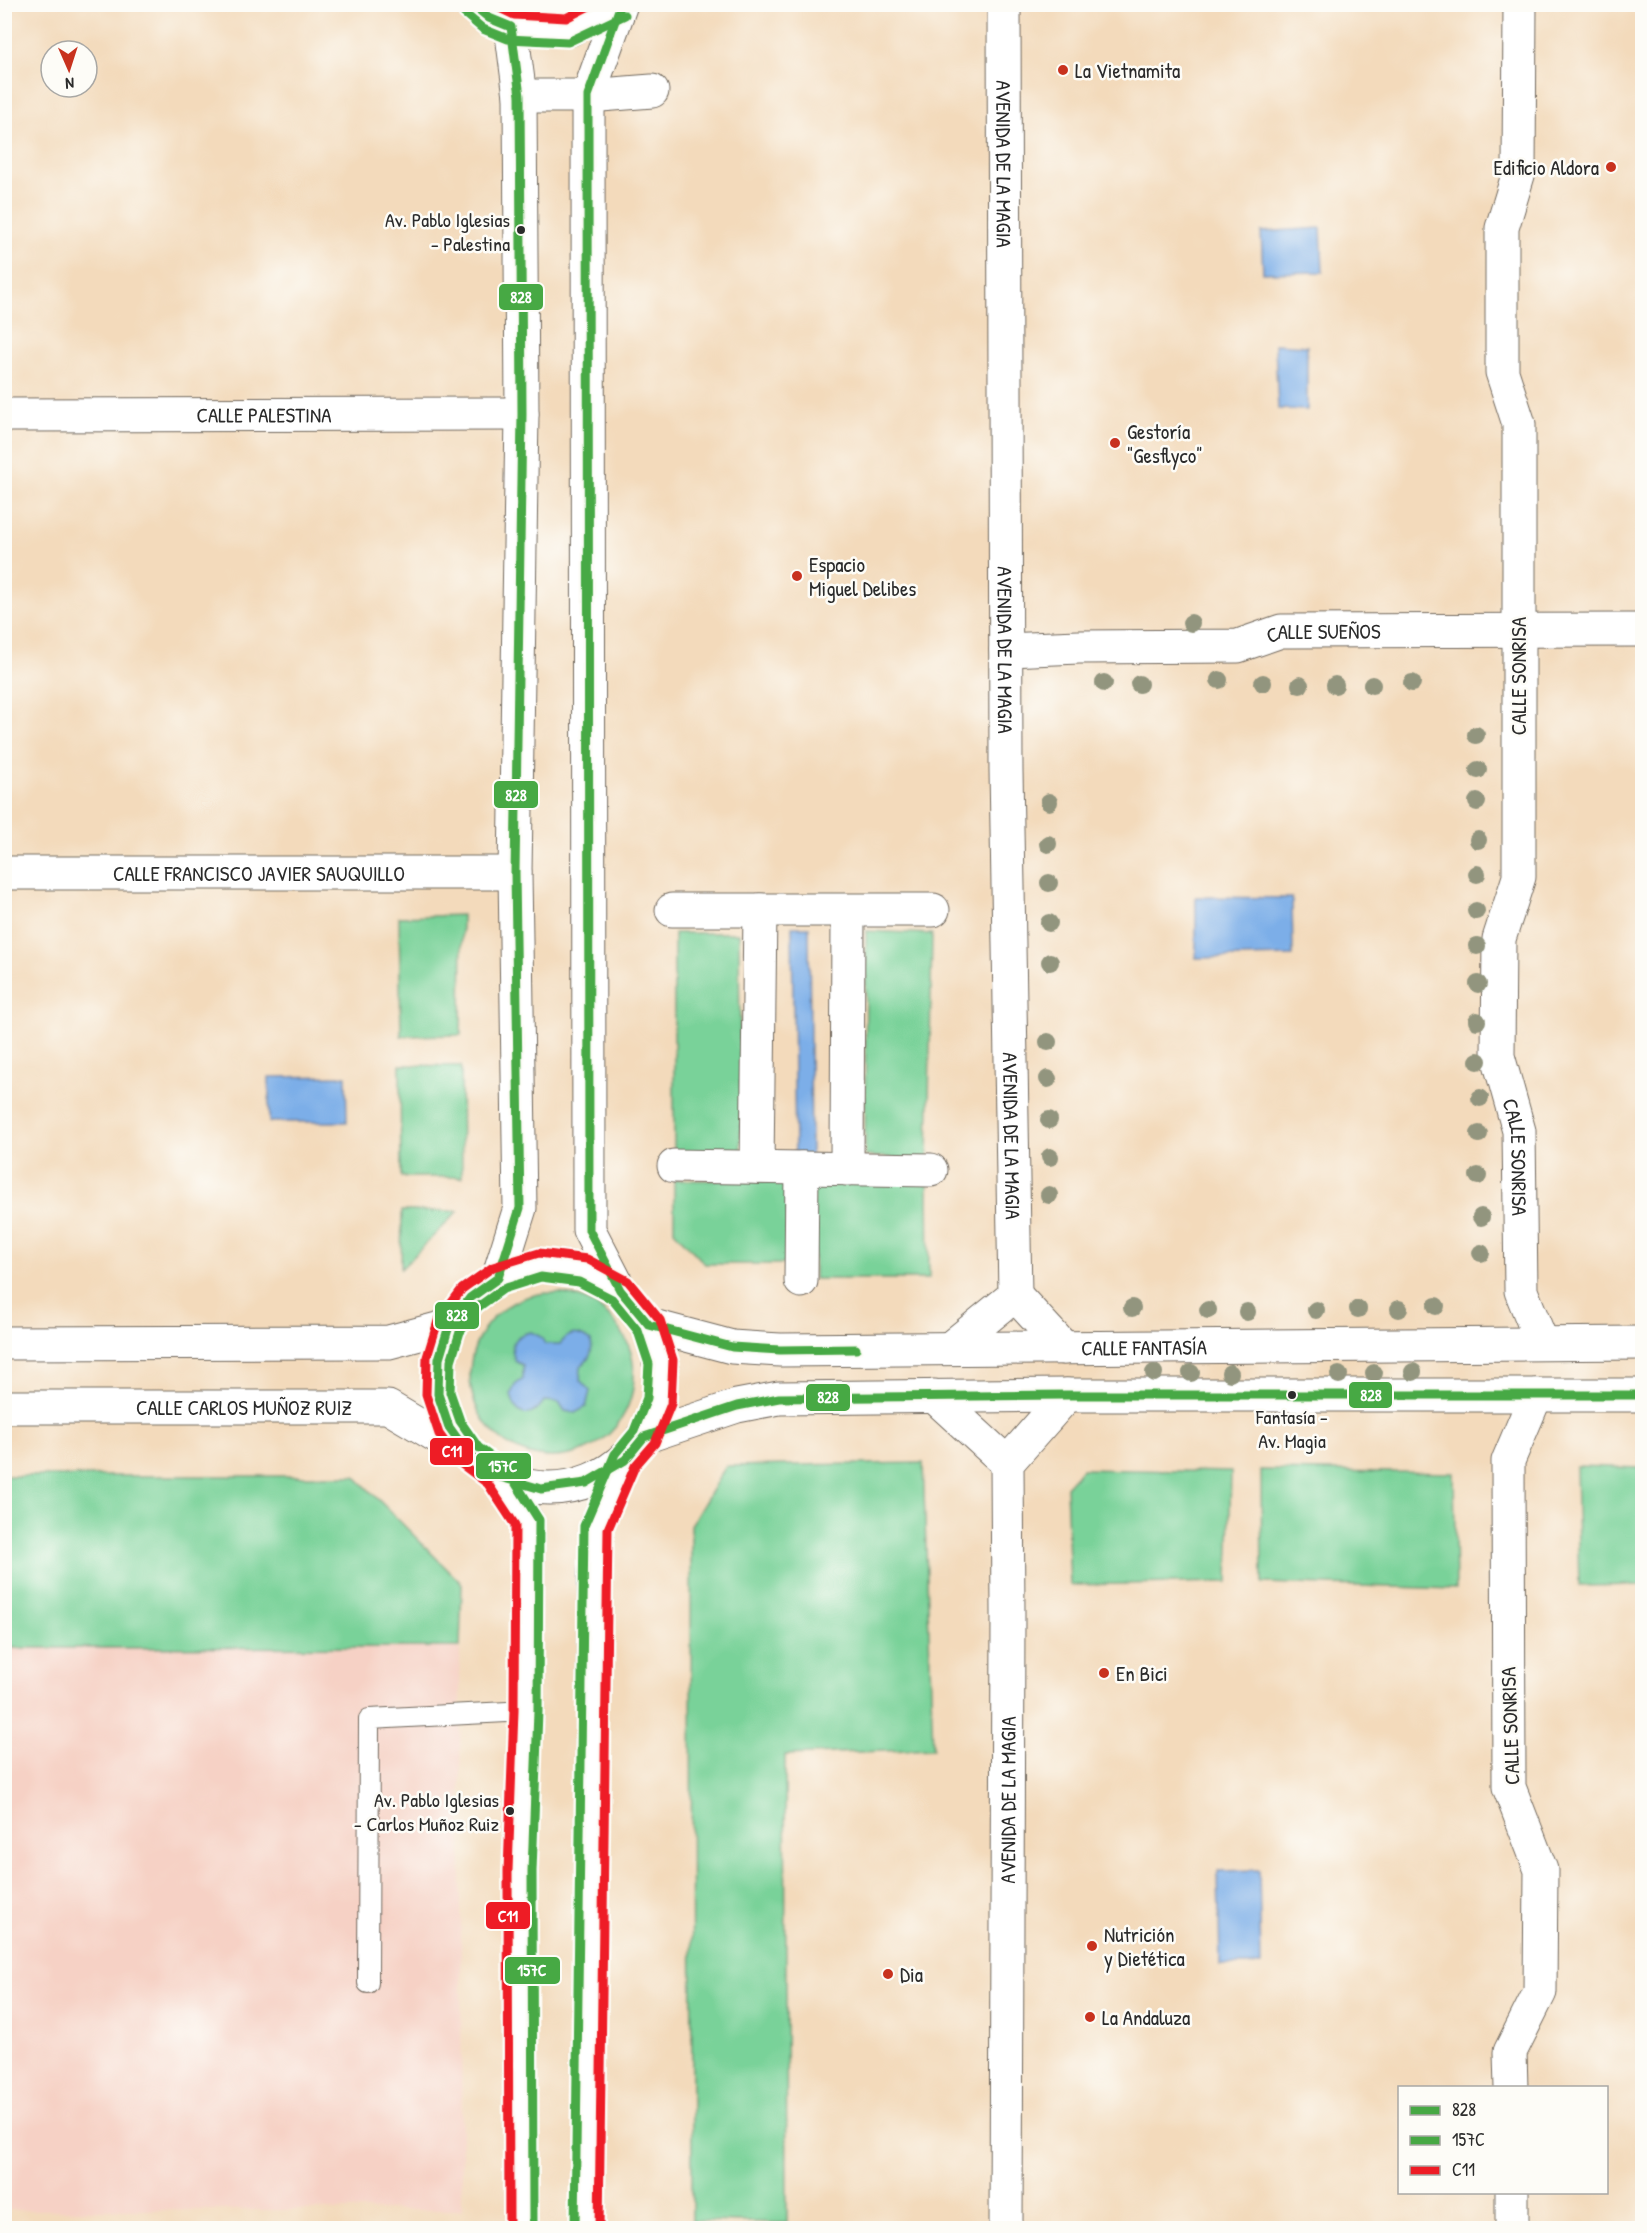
<svg xmlns="http://www.w3.org/2000/svg" width="1647" height="2233" font-family="'Patrick Hand',sans-serif">
  <rect width="100%" height="100%" fill="#fdfcf7"/>
  <filter id="ink" filterUnits="userSpaceOnUse"><feTurbulence type="fractalNoise" baseFrequency=".0167" numOctaves="2"/><feDisplacementMap in="SourceGraphic" scale="12" xChannelSelector="R" yChannelSelector="G"/><feConvolveMatrix kernelMatrix="1 2 1 2 8 2 1 2 1" color-interpolation-filters="sRGB"/></filter>
  <filter id="wash" filterUnits="userSpaceOnUse"><feTurbulence type="fractalNoise" baseFrequency=".008" numOctaves="4" result="noise"/><feDisplacementMap in="SourceGraphic" scale="24" xChannelSelector="R" yChannelSelector="G"/><feGaussianBlur stdDeviation="1.35" result="paint"/><feColorMatrix in="noise" values="0 0 0 0 0 0 0 0 0 0 0 0 0 0 0 0 0 1.4 0 .05"/><feComposite in="paint" operator="in"/></filter>
  <g filter="url(#wash)">
    <rect width="100%" height="100%" fill="#f3dabb"/>
    <path fill="#f6d1c5" d="M460 1647 462 2210H5L4 1648Z"/>
    <path fill="#79d299" stroke="#527e62" stroke-width="1.5" d="M462 915 461 1035 401 1036 399 917Z
      M866 931 932 934 928 1160 865 1156Z
      M674 933H739L741 1157 674 1155Z
      M400 1065 461 1066 462 1177H401Z
      M674 1180 788 1181 787 1264H705L674 1231Z
      M928 1182 929 1279H814L813 1183Z
      M402 1211H458L401 1269Z
      M470 1375a82 82 0 1 1 164 0a82 82 0 1 1-164 0Z
      M923 1463 933 1749 785 1755 787 2223 692 2221 691 1525 726 1466Z
      M1576 1466 1642 1468V1585L1579 1586Z
      M1082 1469 1231 1472 1228 1582 1070 1585 1066 1487Z
      M1261 1470 1454 1473 1456 1589 1262 1583Z
      M5 1476H355L462 1584 460 1647 5 1648Z"/>
    <path fill="#7baee8" stroke="#536c8a" stroke-width="1.5" d="M1321 228 1323 272 1263 273 1261 232Z
      M1275 344 1307 346V410L1278 409Z
      M1196 897 1292 898 1293 956 1196 958Z
      M792 927H809L811 1156H795Z
      M346 1076 347 1122H269V1077Z
      M531 1332 541 1337 545 1344H560C570 1331 578 1332 591 1341 593 1352 590 1359 581 1366L580 1380 590 1391 586 1407 575 1413 565 1411 559 1402 544 1401C531 1421 516 1418 511 1394L515 1385 523 1379V1365L516 1362C508 1345 513 1335 531 1332Z
      M1259 1870 1261 1965H1220L1218 1871Z"/>
  </g>
  <g filter="url(#ink)">
    <g fill="none" stroke-linecap="round" stroke-linejoin="round">
      <defs>
        <path id="lane" d="M368 1983 369 1719 526 1711"/>
        <g id="street">
          <path id="s1" d="M1004 4 1006 770 1015 1295"/>
          <path id="s2" d="M1520 4 1519 172 1502 228V372L1519 424V877L1499 939 1498 1056 1519 1131 1521 1291 1542 1343"/>
          <path d="M520 96H588L652 91"/>
          <path id="s3" d="M4 415 522 414"/>
          <path id="s4" d="M1006 650 1079 647 1238 646 1281 631 1642 630"/>
          <path id="s5" d="M4 873H515"/>
          <path d="M672 910H933"/>
          <path d="M674 1166 931 1170"/>
          <path d="M757 1167 760 910"/>
          <path d="M847 1169 848 911"/>
          <path d="M801 1281 802 1168"/>
          <path d="M1015 1295 1064 1348"/>
          <path id="s6" d="M649 1325 732 1347 780 1350 1642 1343"/>
          <path d="M4 1343 389 1342 449 1326"/>
          <path d="M950 1348 1015 1295"/>
          <path d="M934 1396 1007 1463"/>
          <path id="s7" d="M4 1407H388L469 1455"/>
          <path d="M644 1437 737 1406 779 1398 1067 1395H1642"/>
          <path d="M1511 2088 1510 2052 1540 1992 1541 1870 1509 1787 1508 1461 1536 1395"/>
          <path d="M1512 2192V2228"/>
          <path id="s8" d="M1006 2228 1008 1613 1007 1463 1067 1395"/>
        </g>
        <path id="secondary" d="M471 4 489 18 511 27 569 30 620 4
          M438 1377a111 111 0 1 1 222 0a111 111 0 1 1-222 0Z
          M498 1278 520 1208 515 873 522 414 520 96 511 27
          M620 1290 589 1230 588 96 621 4
          M497 1476 527 1521 526 1711 520 1871 521 2228
          M587 2228 594 1577 596 1526 625 1460"/>
      </defs>
      <use href="#lane" stroke="#71685d" stroke-width="22"/>
      <use href="#street" stroke="#71685d" stroke-width="35"/>
      <use href="#secondary" stroke="#71685d" stroke-width="35"/>
      <use href="#lane" stroke="#fff" stroke-width="20"/>
      <use href="#street" stroke="#fff" stroke-width="33"/>
      <use href="#secondary" stroke="#fff" stroke-width="33"/>
      <defs>
        <path id="bus-1" d="M472 4 489 18 511 27 520 96 522 414 515 873 520 1208 498 1278 470 1298 449 1326 439 1359 438 1394 449 1427 469 1455 497 1476 541 1489 586 1483 625 1460 644 1437 737 1406 779 1398 1067 1395H1642
          M621 4 588 96 589 1230 620 1290 649 1325 732 1347 780 1350 856 1349"/>
        <path id="bus-2" d="M464 13 483 29 508 39 568 42 625 15
          M533 2228 532 1871 538 1711 539 1520 506 1468 478 1447 460 1421 450 1392 451 1361 460 1332 478 1307 503 1289 541 1277 579 1282 612 1299 638 1331 649 1364 647 1398 634 1431 615 1454 584 1526 575 2228"/>
        <path id="bus-3" d="M491 4 514 15 566 18 593 4
          M509 2228 508 1871 514 1711 515 1525 488 1484 460 1463 439 1434 426 1395 427 1357 438 1321 462 1289 493 1267 539 1253 587 1259 628 1281 660 1320 673 1360 671 1404 655 1443 635 1466 608 1529 599 2228"/>
      </defs>
      <use href="#bus-1" stroke="#fdfcf7" stroke-width="14"/>
      <use href="#bus-2" stroke="#fdfcf7" stroke-width="14"/>
      <use href="#bus-3" stroke="#fdfcf7" stroke-width="14"/>
      <use href="#bus-1" stroke="#47a944" stroke-width="9"/>
      <use href="#bus-2" stroke="#47a944" stroke-width="9"/>
      <use href="#bus-3" stroke="#ee1c25" stroke-width="9"/>
    </g>
    <g fill="#92957e">
      <circle cx="1191" cy="623" r="9"/>
      <circle cx="1219" cy="680" r="9"/>
      <circle cx="1104" cy="683" r="9"/>
      <circle cx="1263" cy="683" r="9"/>
      <circle cx="1412" cy="683" r="9"/>
      <circle cx="1139" cy="684" r="9"/>
      <circle cx="1300" cy="685" r="9"/>
      <circle cx="1335" cy="685" r="9"/>
      <circle cx="1372" cy="685" r="9"/>
      <circle cx="1476" cy="735" r="9"/>
      <circle cx="1478" cy="770" r="9"/>
      <circle cx="1049" cy="802" r="9"/>
      <circle cx="1477" cy="802" r="9"/>
      <circle cx="1478" cy="840" r="9"/>
      <circle cx="1048" cy="844" r="9"/>
      <circle cx="1477" cy="874" r="9"/>
      <circle cx="1049" cy="883" r="9"/>
      <circle cx="1476" cy="911" r="9"/>
      <circle cx="1049" cy="923" r="9"/>
      <circle cx="1477" cy="946" r="9"/>
      <circle cx="1050" cy="962" r="9"/>
      <circle cx="1478" cy="984" r="9"/>
      <circle cx="1477" cy="1021" r="9"/>
      <circle cx="1048" cy="1042" r="9"/>
      <circle cx="1478" cy="1061" r="9"/>
      <circle cx="1048" cy="1079" r="9"/>
      <circle cx="1480" cy="1098" r="9"/>
      <circle cx="1049" cy="1120" r="9"/>
      <circle cx="1479" cy="1134" r="9"/>
      <circle cx="1050" cy="1157" r="9"/>
      <circle cx="1478" cy="1176" r="9"/>
      <circle cx="1049" cy="1195" r="9"/>
      <circle cx="1481" cy="1217" r="9"/>
      <circle cx="1481" cy="1253" r="9"/>
      <circle cx="1436" cy="1306" r="9"/>
      <circle cx="1132" cy="1308" r="9"/>
      <circle cx="1358" cy="1309" r="9"/>
      <circle cx="1399" cy="1309" r="9"/>
      <circle cx="1208" cy="1310" r="9"/>
      <circle cx="1316" cy="1310" r="9"/>
      <circle cx="1247" cy="1312" r="9"/>
      <circle cx="1413" cy="1372" r="9"/>
      <circle cx="1154" cy="1373" r="9"/>
      <circle cx="1191" cy="1373" r="9"/>
      <circle cx="1230" cy="1373" r="9"/>
      <circle cx="1374" cy="1373" r="9"/>
      <circle cx="1339" cy="1375" r="9"/>
    </g>
  </g>
  <g fill="#c8321e" stroke="#fdfcf7" stroke-width="2">
    <circle cx="1063" cy="70" r="6"/>
    <circle cx="1611" cy="167" r="6"/>
    <circle cx="1115" cy="443" r="6"/>
    <circle cx="797" cy="576" r="6"/>
    <circle cx="1104" cy="1673" r="6"/>
    <circle cx="1092" cy="1946" r="6"/>
    <circle cx="888" cy="1974" r="6"/>
    <circle cx="1090" cy="2017" r="6"/>
  </g>
  <g fill="#2b2b2b" stroke="#fdfcf7" stroke-width="2">
    <circle cx="521" cy="230" r="5"/>
    <circle cx="1292" cy="1395" r="5"/>
    <circle cx="510" cy="1811" r="5"/>
  </g>
  <g text-anchor="middle" dominant-baseline="central" stroke-width="5" stroke-linejoin="round" paint-order="stroke">
    <g font-size="20" fill="#2b2b2b" stroke="#fdfcf7" text-anchor="end">
      <text x="510" y="219">Av. Pablo Iglesias<tspan x="510" dy="24">- Palestina</tspan></text>
      <text x="1292" y="1416" text-anchor="middle">Fantasía -<tspan x="1292" dy="24">Av. Magia</tspan></text>
      <text x="499" y="1799">Av. Pablo Iglesias<tspan x="499" dy="24">- Carlos Muñoz Ruiz</tspan></text>
    </g>
    <g font-size="21" fill="#2b2b2b" stroke="#fdfcf7" text-anchor="start">
      <text x="1075" y="70">La Vietnamita</text>
      <text x="1599" y="167" text-anchor="end">Edificio Aldora</text>
      <text x="1127" y="431">Gestoría<tspan x="1127" dy="24">"Gesflyco"</tspan></text>
      <text x="809" y="564">Espacio<tspan x="809" dy="24">Miguel Delibes</tspan></text>
      <text x="1116" y="1673">En Bici</text>
      <text x="1104" y="1934">Nutrición<tspan x="1104" dy="24">y Dietética</tspan></text>
      <text x="900" y="1974">Dia</text>
      <text x="1102" y="2017">La Andaluza</text>
    </g>
    <g font-size="21" fill="#2b2b2b" stroke="#fdfcf7">
      <text stroke="none"><textPath href="#s1" startOffset="160">AVENIDA DE LA MAGIA</textPath></text>
      <text stroke="none"><textPath href="#s3" startOffset="260">CALLE PALESTINA</textPath></text>
      <text stroke="none"><textPath href="#s4" startOffset="320">CALLE SUEÑOS</textPath></text>
      <text stroke="none"><textPath href="#s1" startOffset="646">AVENIDA DE LA MAGIA</textPath></text>
      <text transform="translate(1518 676) rotate(-90)">CALLE SONRISA</text>
      <text stroke="none"><textPath href="#s5" startOffset="255">CALLE FRANCISCO JAVIER SAUQUILLO</textPath></text>
      <text stroke="none"><textPath href="#s1" startOffset="1132">AVENIDA DE LA MAGIA</textPath></text>
      <text stroke="none"><textPath href="#s2" startOffset="1164">CALLE SONRISA</textPath></text>
      <text stroke="none"><textPath href="#s6" startOffset="498">CALLE FANTASÍA</textPath></text>
      <text stroke="none"><textPath href="#s7" startOffset="240">CALLE CARLOS MUÑOZ RUIZ</textPath></text>
      <text transform="translate(1510 1726) rotate(-92)">CALLE SONRISA</text>
      <text stroke="none"><textPath href="#s8" startOffset="428">AVENIDA DE LA MAGIA</textPath></text>
    </g>
  </g>
  <g stroke="#fdfcf7" stroke-width="2">
    <rect x="498" y="283" width="46" height="28" rx="6" fill="#47a944"/>
    <rect x="493" y="780" width="46" height="29" rx="6" fill="#47a944"/>
    <rect x="434" y="1301" width="46" height="29" rx="6" fill="#47a944"/>
    <rect x="1348" y="1381" width="45" height="28" rx="6" fill="#47a944"/>
    <rect x="805" y="1383" width="46" height="29" rx="6" fill="#47a944"/>
    <rect x="429" y="1437" width="45" height="29" rx="6" fill="#ee1c25"/>
    <rect x="475" y="1452" width="57" height="28" rx="6" fill="#47a944"/>
    <rect x="485" y="1901" width="46" height="29" rx="6" fill="#ee1c25"/>
    <rect x="504" y="1956" width="57" height="29" rx="6" fill="#47a944"/>
  </g>
  <g font-size="16" text-anchor="middle" font-weight="bold" fill="#fff">
    <text x="521" y="303">828</text>
    <text x="516" y="801">828</text>
    <text x="457" y="1321">828</text>
    <text x="1371" y="1401">828</text>
    <text x="828" y="1403">828</text>
    <text x="452" y="1457">C11</text>
    <text x="503" y="1472">157C</text>
    <text x="508" y="1922">C11</text>
    <text x="532" y="1976">157C</text>
  </g>
  <rect width="1647" height="2233" fill="none" stroke="#fdfcf7" stroke-width="24"/>
  <rect x="1398" y="2086" width="210" height="108" fill="#fdfcf7" stroke="#a9a8a5" stroke-width="1.5"/>
  <rect x="1410" y="2106" width="30" height="9" fill="#47a944" stroke="#a9a8a5" stroke-width="1.5"/>
  <text x="1452" y="2116" font-size="18" fill="#2b2b2b">828</text>
  <rect x="1410" y="2136" width="30" height="9" fill="#47a944" stroke="#a9a8a5" stroke-width="1.5"/>
  <text x="1452" y="2146" font-size="18" fill="#2b2b2b">157C</text>
  <rect x="1410" y="2166" width="30" height="9" fill="#ee1c25" stroke="#a9a8a5" stroke-width="1.5"/>
  <text x="1452" y="2176" font-size="18" fill="#2b2b2b">C11</text>
  <g transform="translate(69 69) rotate(177)"><circle r="28" fill="#fdfcf7" stroke="#a9a8a5" stroke-width="1.5"/>
  <path d="M0-4.5L10 22L0 15L-10 22Z" fill="#c8321e"/>
  <text y="-9" font-size="16" font-weight="bold" text-anchor="middle" fill="#2b2b2b">N</text>
  </g>
</svg>
